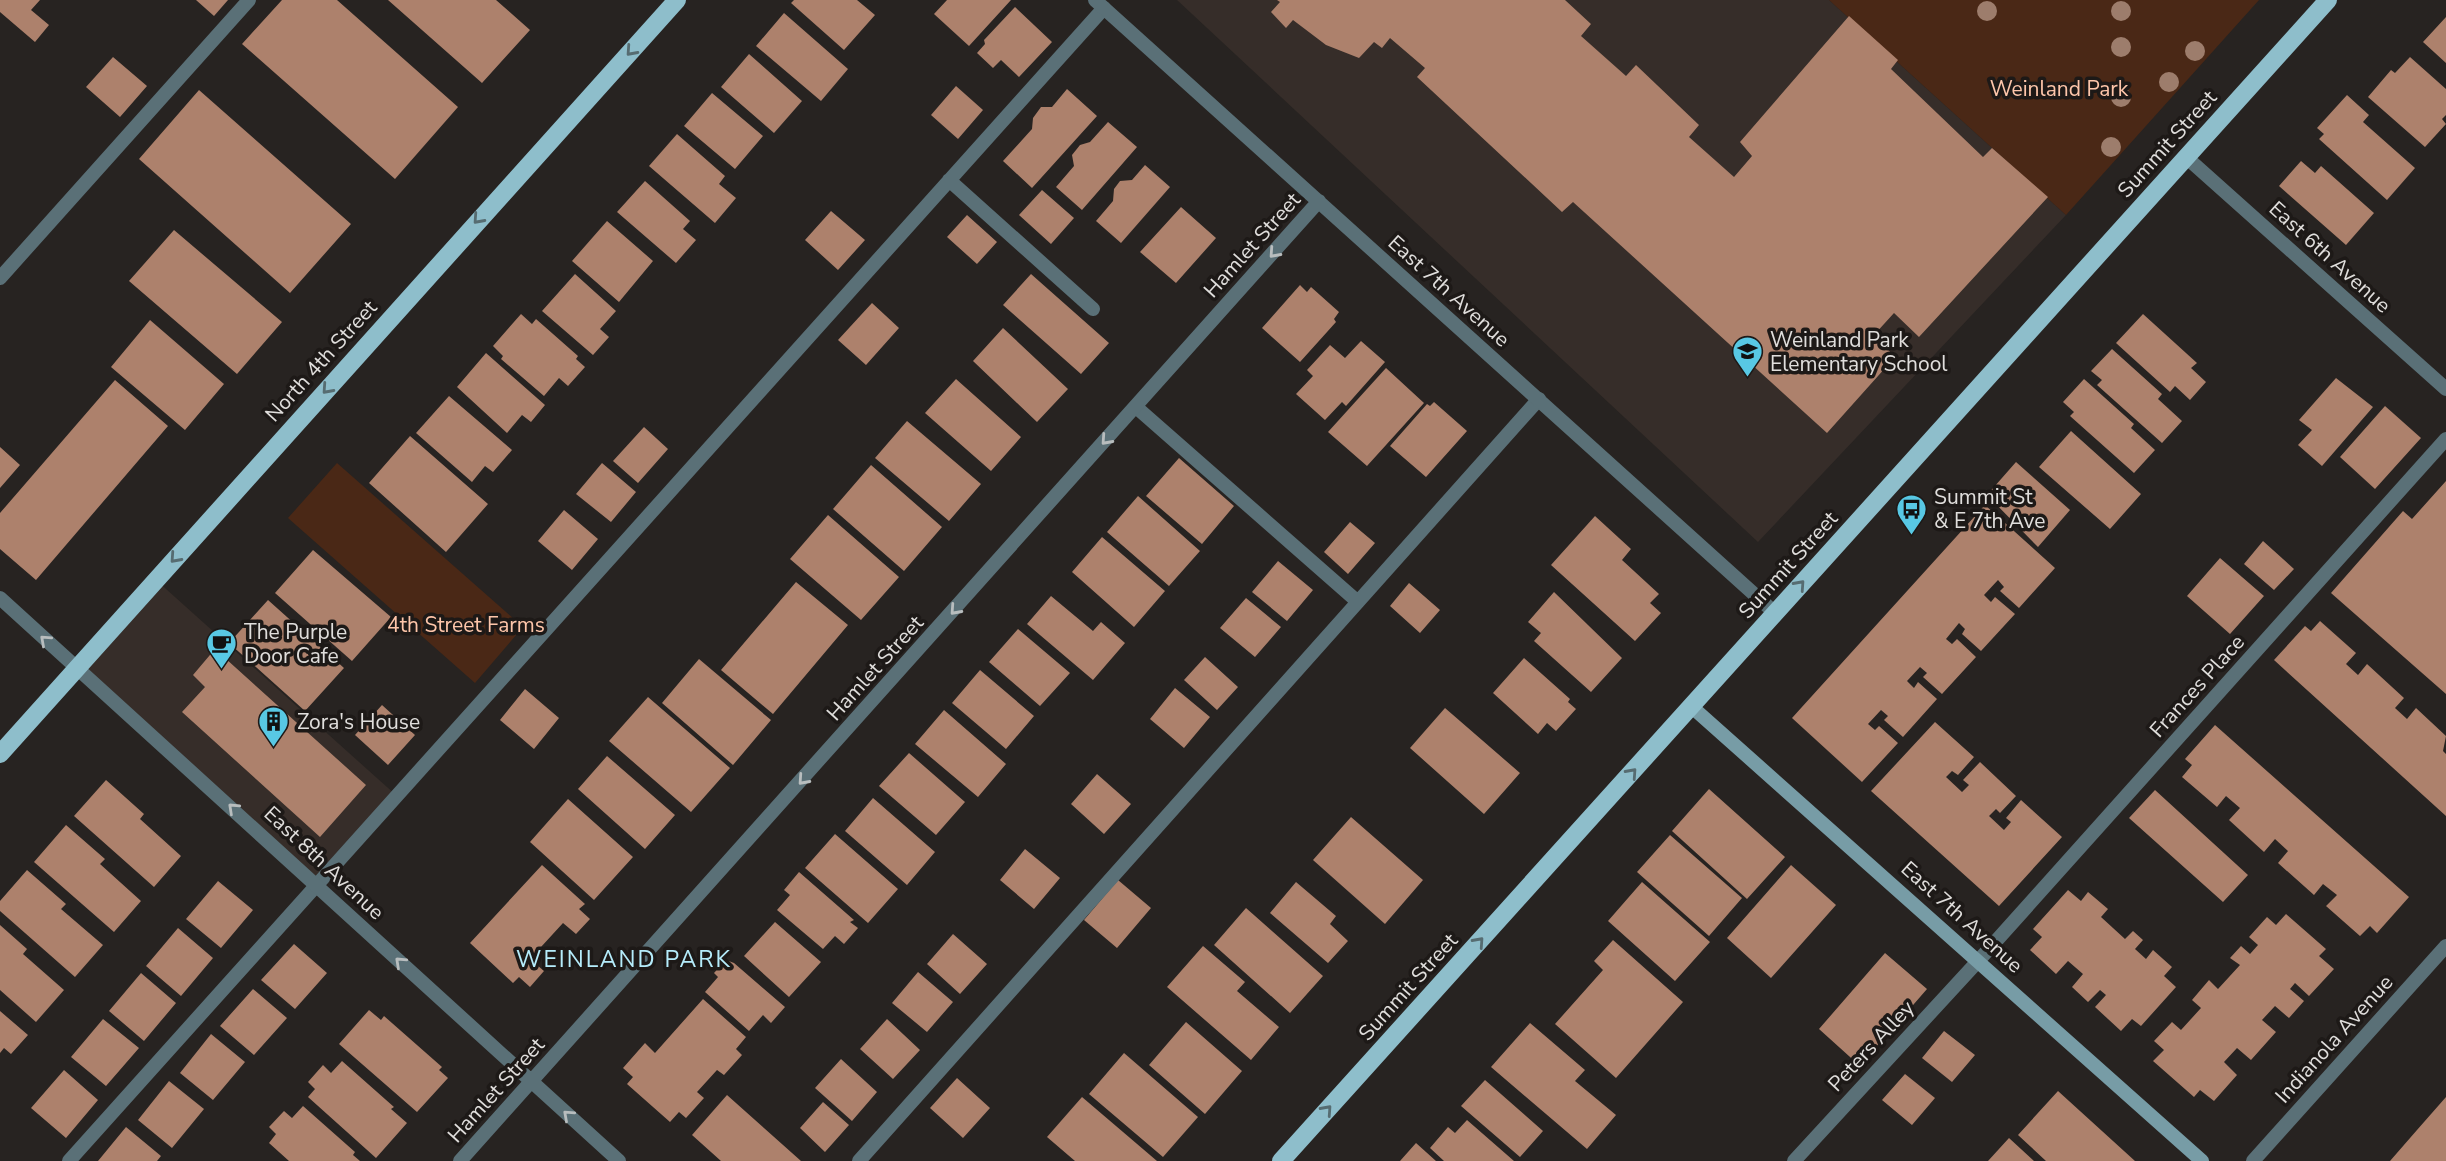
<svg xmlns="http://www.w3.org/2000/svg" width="2446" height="1161" font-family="'Nunito Sans',sans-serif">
  <rect width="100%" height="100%" fill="#272321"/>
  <path fill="#362d29" d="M1177 0H1829L2066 215 1758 542Z
    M156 580 397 796 317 885 77 668Z"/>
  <path fill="#4a2816" d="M1829 0H2259L2066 215Z
    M337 463 523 627 475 683 288 518Z"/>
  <path fill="#ad816c" d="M0 0H40L31 10 49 25 35 42 0 12Z
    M196 0H228L214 16Z
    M282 0H337L458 107 395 179 242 44Z
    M388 0H496L530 30 482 83Z
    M794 0H857L875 15 844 50 791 3Z
    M947 0H1011L969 46 934 14Z
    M1277 0H1565L1591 24 1581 36 1626 76 1636 65 1699 125 1689 137 1734 177 1752 156 1740 142 1849 16 1898 60 1891 69 1983 157 1992 148 2048 197 1919 337 1894 313 1874 335 1895 357 1827 433 1573 202 1562 212 1417 77 1425 68 1390 38 1382 48 1374 42 1359 58 1326 45 1293 20 1286 28 1271 12 1280 2Z
    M1015 7 1052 42 1019 77 1001 60 993 68 977 53 985 44 984 40Z
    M784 13 848 69 821 101 756 46Z
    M2446 17V63L2423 42Z
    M749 54 802 101 774 133 721 87Z
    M113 57 147 86 120 117 86 87Z
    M2410 57 2446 89V115L2442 119 2446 124 2425 147 2368 97 2391 70 2395 73Z
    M956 86 983 110 958 139 931 115Z
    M1067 89 1097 116 1032 188 1003 161 1032 129 1033 118 1041 107H1052Z
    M199 90 351 224 290 293 139 159Z
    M712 93 763 136 735 169 684 126Z
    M2347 95 2369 115 2363 122 2415 168 2387 200 2319 139 2324 134 2317 128Z
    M1108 122 1137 147 1082 210 1056 187 1074 166 1072 155 1080 145 1090 142Z
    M677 134 725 176 719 184 736 198 715 223 649 166Z
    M2301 161 2315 173 2321 166 2374 213 2346 245 2279 186Z
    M1145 165 1170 187 1121 243 1096 221 1113 201 1114 189 1120 181 1132 180Z
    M645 181 690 221 683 229 696 240 676 263 617 212Z
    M1042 190 1074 218 1051 244 1019 215Z
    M1181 207 1216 238 1176 283 1140 252Z
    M831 211 865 240 838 270 805 240Z
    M967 215 997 242 977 264 947 237Z
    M607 221 653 261 619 302 572 261Z
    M174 230 282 322 237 374 129 281Z
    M575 274 616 311 600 329 609 337 593 355 542 311Z
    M1031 274 1109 343 1081 374 1003 305Z
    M1300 285 1307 292 1311 287 1339 312 1334 319 1336 322 1300 362 1262 328Z
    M872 303 899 328 866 365 838 340Z
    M521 314 532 324 536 319 578 356 576 359 585 367 568 386 559 378 544 396 501 359 503 356 493 346Z
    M2143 314 2197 363 2191 368 2206 382 2190 400 2175 386 2170 392 2116 343Z
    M150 320 224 384 185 430 111 367Z
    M1003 328 1068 389 1037 422 973 361Z
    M1361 341 1385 362 1346 406 1342 402 1325 420 1296 394 1313 376 1307 370 1330 345 1345 358Z
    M2112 349 2162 394 2158 399 2182 421 2162 443 2097 385 2102 380 2091 371Z
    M486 353 545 405 531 422 522 415 507 433 457 387Z
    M1386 368 1424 403 1367 466 1328 432Z
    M2336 378 2373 407 2322 466 2298 445 2312 430 2299 420Z
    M956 379 1021 437 991 471 925 413Z
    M2084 379 2134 424 2131 428 2155 450 2134 473 2070 416 2074 412 2063 402Z
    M115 380 168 426 36 580 0 549V513Z
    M449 396 512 450 493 472 485 466 472 482 416 433Z
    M1434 402 1467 431 1426 477 1390 446 1427 404 1430 406Z
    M2385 406 2421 438 2375 489 2340 457Z
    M907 421 981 484 949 521 875 458Z
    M644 427 668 449 638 483 613 461Z
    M2071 431 2141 494 2110 529 2039 467Z
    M410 436 488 504 446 552 369 483Z
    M0 447 20 465 0 488Z
    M1179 458 1234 506 1202 544 1146 496Z
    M2016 462 2070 510 2038 547 1987 495Z
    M602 463 636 492 611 522 576 494Z
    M871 465 942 527 904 571 833 509Z
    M2446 481V694L2331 593 2403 511 2412 519Z
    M1138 496 1200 551 1169 586 1107 532Z
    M1985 505 2055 568 2019 608 2000 591 2004 587 1998 580 1984 595 1991 602 1995 597 2015 614 1981 651 1962 634 1965 629 1959 623 1946 639 1952 644 1957 639 1976 657 1942 694 1923 677 1927 673 1920 667 1907 681 1914 688 1918 682 1937 699 1903 737 1884 720 1888 716 1881 710 1868 724 1875 730 1879 726 1898 743 1862 782 1792 718Z
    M564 510 598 539 572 570 538 541Z
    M828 515 899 577 861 620 790 559Z
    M1595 516 1631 549 1622 560 1659 594 1650 603 1661 613 1635 641 1551 565Z
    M1350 522 1375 543 1348 574 1324 552Z
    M1102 537 1165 591 1134 627 1072 572Z
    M2263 541 2294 569 2274 590 2244 564Z
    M313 550 391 617 352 661 275 593Z
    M2220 558 2264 596 2230 634 2187 596Z
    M1278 561 1313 590 1287 621 1252 592Z
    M796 582 848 625 773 714 721 670Z
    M1409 583 1440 610 1420 633 1390 606Z
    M1554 592 1622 658 1591 692 1534 641 1541 633 1528 622Z
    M1051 596 1093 631 1101 622 1125 643 1093 680 1027 624Z
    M1246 598 1281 627 1255 657 1220 628Z
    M268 600 344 668 305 711 229 643Z
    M2320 621 2356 653 2346 664 2358 675 2367 664 2404 698 2395 708 2407 719 2416 708 2446 736 2443 751 2446 754V816L2274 660 2305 626 2311 631Z
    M1018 629 1070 673 1040 706 989 662Z
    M215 649 366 785 320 837 182 712 205 687 193 675Z
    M1205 657 1238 687 1217 710 1184 680Z
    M1524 658 1570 699 1568 702 1576 709 1556 731 1547 723 1538 734 1493 693Z
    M699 659 771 720 733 765 662 703Z
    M980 670 1034 716 1006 749 952 703Z
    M1175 688 1210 717 1184 748 1150 719Z
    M525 689 559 718 534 749 500 720Z
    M648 697 730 768 691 812 609 741Z
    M382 705 415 735 388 765 355 735Z
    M1445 708 1520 773 1484 814 1410 748Z
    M944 710 1006 764 978 797 915 744Z
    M1935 722 1974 757 1958 775 1952 771 1946 777 1962 792 1969 785 1963 780 1980 762 2016 796 2000 813 1996 809 1989 816 2004 830 2011 822 2006 818 2021 800 2062 837 1999 906 1871 791Z
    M2215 725 2409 897 2377 933 2370 926 2360 936 2326 906 2337 895 2323 884 2314 895 2278 863 2288 851 2275 839 2264 852 2229 820 2240 808 2226 796 2217 807 2182 777 2192 765 2185 759Z
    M909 753 965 802 936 835 879 786Z
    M607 756 675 815 645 849 578 789Z
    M1097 774 1131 804 1104 834 1071 804Z
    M106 780 144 814 140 819 181 856 154 887 74 816Z
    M1709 789 1785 857 1747 899 1672 831Z
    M2155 790 2248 875 2223 902 2129 818Z
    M873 798 935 852 907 885 845 831Z
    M568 799 633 857 594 900 530 842Z
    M1351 817 1423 880 1385 924 1313 860Z
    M66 825 105 859 100 864 141 901 114 932 34 862Z
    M835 834 898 889 868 923 805 868Z
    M1670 835 1742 898 1709 936 1637 872Z
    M1025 849 1060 878 1034 909 1000 880Z
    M542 865 585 904 579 909 590 919 576 934 563 923 530 959 544 971 530 987 519 977 513 983 470 943Z
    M1791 865 1836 905 1771 978 1727 938Z
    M27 870 66 904 61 909 103 945 75 977 0 911V901Z
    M799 872 854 920 850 922 858 928 844 944 835 936 823 949 777 910 790 895 784 890Z
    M1118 880 1151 908 1117 948 1084 920Z
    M218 881 253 910 221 948 186 919Z
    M1296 882 1336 916 1330 924 1348 941 1328 963 1270 913Z
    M1642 882 1710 942 1675 981 1608 921Z
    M2068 890 2081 901 2088 892 2108 909 2101 917 2125 939 2133 931 2143 940 2135 949 2146 959 2153 950 2172 967 2164 976 2176 987 2141 1026 2132 1019 2121 1031 2095 1007 2106 995 2100 990 2088 1002 2072 987 2083 974 2068 961 2056 974 2030 950 2042 937 2033 929Z
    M1246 908 1323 976 1290 1013 1214 945Z
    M2286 914 2326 949 2319 956 2334 969 2309 996 2295 983 2290 989 2304 1001 2289 1018 2275 1006 2262 1020 2276 1032 2251 1060 2237 1048 2224 1062 2237 1075 2214 1101 2200 1090 2194 1097 2153 1061 2164 1050 2154 1041 2172 1022 2181 1030 2201 1008 2192 1000 2209 980 2218 989 2240 965 2230 958 2241 946 2250 954 2258 945 2249 937 2267 917 2276 925Z
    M775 922 821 962 789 997 744 956Z
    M0 925 27 949 23 954 64 990 36 1022 0 990Z
    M178 928 213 958 181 996 146 966Z
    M953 934 987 964 960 994 927 964Z
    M1613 940 1683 1002 1616 1078 1555 1024 1603 970 1594 961Z
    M294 944 327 973 295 1009 261 980Z
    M1203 946 1245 982 1237 991 1279 1027 1251 1060 1167 987Z
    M1885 953 1927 989 1860 1066 1819 1029Z
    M726 960 734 963 785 1007 771 1023 763 1015 749 1031 705 992 718 977 714 973Z
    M918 972 953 1002 927 1032 892 1003Z
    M141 973 176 1003 144 1041 109 1011Z
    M253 989 287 1018 254 1055 220 1026Z
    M703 999 746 1037 736 1049 742 1055 724 1075 717 1070 697 1092 704 1098 686 1118 679 1112 670 1122 627 1084 633 1077 623 1068 645 1043 655 1053Z
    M369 1010 381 1020 384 1016 442 1067 439 1070 448 1078 417 1112 339 1044Z
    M0 1011 28 1035 11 1054 4 1048 0 1053Z
    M103 1019 139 1048 106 1086 71 1057Z
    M887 1019 920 1050 893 1079 860 1049Z
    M1186 1022 1242 1071 1205 1114 1149 1065Z
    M1530 1023 1585 1070 1575 1081 1616 1115 1587 1149 1491 1067Z
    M1944 1031 1975 1055 1952 1082 1922 1058Z
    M211 1034 245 1062 213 1100 180 1073Z
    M1124 1053 1198 1117 1163 1157 1089 1094Z
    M841 1059 877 1092 852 1121 815 1088Z
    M342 1061 394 1107 391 1109 407 1123 376 1158 308 1097 315 1089 308 1082 323 1065 331 1073Z
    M64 1070 98 1100 66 1138 31 1108Z
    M1905 1074 1935 1098 1912 1125 1882 1100Z
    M957 1078 990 1108 963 1138 930 1108Z
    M1485 1080 1543 1131 1520 1157 1461 1106Z
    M169 1081 204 1109 172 1148 138 1120Z
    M2058 1091 2135 1161H2046L2018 1135Z
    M727 1095 801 1161H721L692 1135Z
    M1082 1097 1157 1161H1075L1047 1137Z
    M2446 1097V1161H2390L2417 1130Z
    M823 1102 849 1125 825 1152 800 1128Z
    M303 1106 355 1152 353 1155 360 1161H289L269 1143 276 1134 269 1127 284 1111 292 1118Z
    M1467 1120 1514 1161H1444L1430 1148 1448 1127 1455 1133Z
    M126 1127 161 1156 157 1161H98Z
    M2009 1138 2034 1161H1988Z
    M1416 1143 1436 1161H1400Z"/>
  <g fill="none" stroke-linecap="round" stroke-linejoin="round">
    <path stroke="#5a7077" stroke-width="14" d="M949 180 1093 309
      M0 278 249 0
      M1136 407 1358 602
      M69 1161 1104 8
      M859 1161 1539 399
      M1794 1161 1979 960 2446 439"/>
    <path stroke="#5a7077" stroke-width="14" d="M1095 0 1775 613
      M2186 157 2446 389
      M0 598 619 1161
      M460 1161 1319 201
      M2253 1161 2446 946"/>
    <path stroke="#779ca6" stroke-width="14" d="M1692 707 2202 1161"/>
    <path stroke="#8ebecb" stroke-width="18" d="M0 754 677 0
      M1281 1161 2328 0"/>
  </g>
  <g fill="#9d7d6c">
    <circle cx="1987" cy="11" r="10"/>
    <circle cx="2121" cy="11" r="10"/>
    <circle cx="2121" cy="47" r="10"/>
    <circle cx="2195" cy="51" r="10"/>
    <circle cx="2169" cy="82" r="10"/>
    <circle cx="2121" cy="97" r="10"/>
    <circle cx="2111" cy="147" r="10"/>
  </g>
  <defs><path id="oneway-chevron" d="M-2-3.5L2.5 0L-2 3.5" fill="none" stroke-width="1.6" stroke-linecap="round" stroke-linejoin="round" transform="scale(1.75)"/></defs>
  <g stroke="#566c71">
    <use href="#oneway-chevron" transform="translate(631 51) rotate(132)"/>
    <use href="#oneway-chevron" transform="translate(478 219) rotate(132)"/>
    <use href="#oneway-chevron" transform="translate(327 389) rotate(132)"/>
    <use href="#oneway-chevron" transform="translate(175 558) rotate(132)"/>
    <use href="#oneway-chevron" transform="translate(1800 585) rotate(-48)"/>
    <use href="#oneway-chevron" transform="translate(1632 773) rotate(-48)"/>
    <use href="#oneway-chevron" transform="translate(1479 942) rotate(-48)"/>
    <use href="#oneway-chevron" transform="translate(1327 1110) rotate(-48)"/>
  </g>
  <g stroke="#b8bdbe">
    <use href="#oneway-chevron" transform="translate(1274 253) rotate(132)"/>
    <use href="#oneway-chevron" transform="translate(1106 440) rotate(132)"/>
    <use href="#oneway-chevron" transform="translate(955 610) rotate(132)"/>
    <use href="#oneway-chevron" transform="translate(45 640) rotate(-138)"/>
    <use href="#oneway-chevron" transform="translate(803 780) rotate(132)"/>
    <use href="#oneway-chevron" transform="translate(233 808) rotate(-137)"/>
    <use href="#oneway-chevron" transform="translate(400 962) rotate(-137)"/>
    <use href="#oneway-chevron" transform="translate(568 1115) rotate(-138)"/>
  </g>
  <defs>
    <symbol id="school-pin" viewBox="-11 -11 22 30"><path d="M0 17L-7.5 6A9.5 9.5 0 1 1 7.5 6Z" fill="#58c8e4" stroke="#1d1917"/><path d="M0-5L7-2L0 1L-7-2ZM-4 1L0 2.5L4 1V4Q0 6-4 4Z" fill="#111"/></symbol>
    <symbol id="bus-pin" viewBox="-11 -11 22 30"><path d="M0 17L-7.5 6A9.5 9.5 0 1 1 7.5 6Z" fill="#58c8e4" stroke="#1d1917"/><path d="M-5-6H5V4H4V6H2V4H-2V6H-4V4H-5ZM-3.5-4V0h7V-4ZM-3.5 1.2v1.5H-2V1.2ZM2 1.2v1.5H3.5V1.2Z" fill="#111"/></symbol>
    <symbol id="cafe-pin" viewBox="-11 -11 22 30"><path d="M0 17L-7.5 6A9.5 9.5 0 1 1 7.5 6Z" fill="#58c8e4" stroke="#1d1917"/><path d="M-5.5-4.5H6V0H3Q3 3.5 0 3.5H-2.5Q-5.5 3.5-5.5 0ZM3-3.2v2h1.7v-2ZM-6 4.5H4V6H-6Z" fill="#111"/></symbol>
    <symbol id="building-pin" viewBox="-11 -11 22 30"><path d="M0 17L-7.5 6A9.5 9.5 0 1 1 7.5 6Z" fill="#58c8e4" stroke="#1d1917"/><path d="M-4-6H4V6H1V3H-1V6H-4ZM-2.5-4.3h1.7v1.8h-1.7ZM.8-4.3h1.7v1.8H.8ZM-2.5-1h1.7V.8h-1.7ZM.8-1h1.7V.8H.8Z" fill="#111"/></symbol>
  </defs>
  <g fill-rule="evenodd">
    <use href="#school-pin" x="1730" y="334" width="35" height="47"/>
    <use href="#bus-pin" x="1894" y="492" width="35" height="47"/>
    <use href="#cafe-pin" x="204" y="626" width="35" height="47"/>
    <use href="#building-pin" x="256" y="704" width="35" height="47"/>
  </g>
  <g text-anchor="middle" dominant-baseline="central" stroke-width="7" stroke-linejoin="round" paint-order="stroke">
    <g font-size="21" fill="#fec6aa" stroke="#1d1917">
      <text x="2059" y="89">Weinland Park</text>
      <text x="466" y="625">4th Street Farms</text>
    </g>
    <g font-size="21" fill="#e0dedc" stroke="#1d1917">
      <text transform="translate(2167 144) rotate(-48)">Summit Street</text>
      <text transform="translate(1252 245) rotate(-48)">Hamlet Street</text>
      <text transform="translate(2330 257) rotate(42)">East 6th Avenue</text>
      <text transform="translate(1449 291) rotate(42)">East 7th Avenue</text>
      <text transform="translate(321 361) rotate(-48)">North 4th Street</text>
      <text transform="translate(1788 565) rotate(-48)">Summit Street</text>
      <text transform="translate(875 668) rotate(-48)">Hamlet Street</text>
      <text transform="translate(2197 686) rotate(-48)">Frances Place</text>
      <text transform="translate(324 863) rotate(43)">East 8th Avenue</text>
      <text transform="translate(1962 917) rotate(42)">East 7th Avenue</text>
      <text transform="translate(1408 987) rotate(-48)">Summit Street</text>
      <text transform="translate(2334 1039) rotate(-48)">Indianola Avenue</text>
      <text transform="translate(1871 1046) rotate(-47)">Peters Alley</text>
      <text transform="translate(496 1090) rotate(-48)">Hamlet Street</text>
    </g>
    <g font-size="21" fill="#e0dedc" stroke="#1d1917" text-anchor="start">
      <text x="1770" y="340">Weinland Park<tspan x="1770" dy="24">Elementary School</tspan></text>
      <text x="1934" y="497">Summit St<tspan x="1934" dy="24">&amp; E 7th Ave</tspan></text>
      <text x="244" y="632">The Purple<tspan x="244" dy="24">Door Cafe</tspan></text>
      <text x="297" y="722">Zora's House</text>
    </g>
    <g font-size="23" letter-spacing="2" fill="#b5ecfb" stroke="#1d1917">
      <text x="624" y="959">WEINLAND PARK</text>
    </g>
  </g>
</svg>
